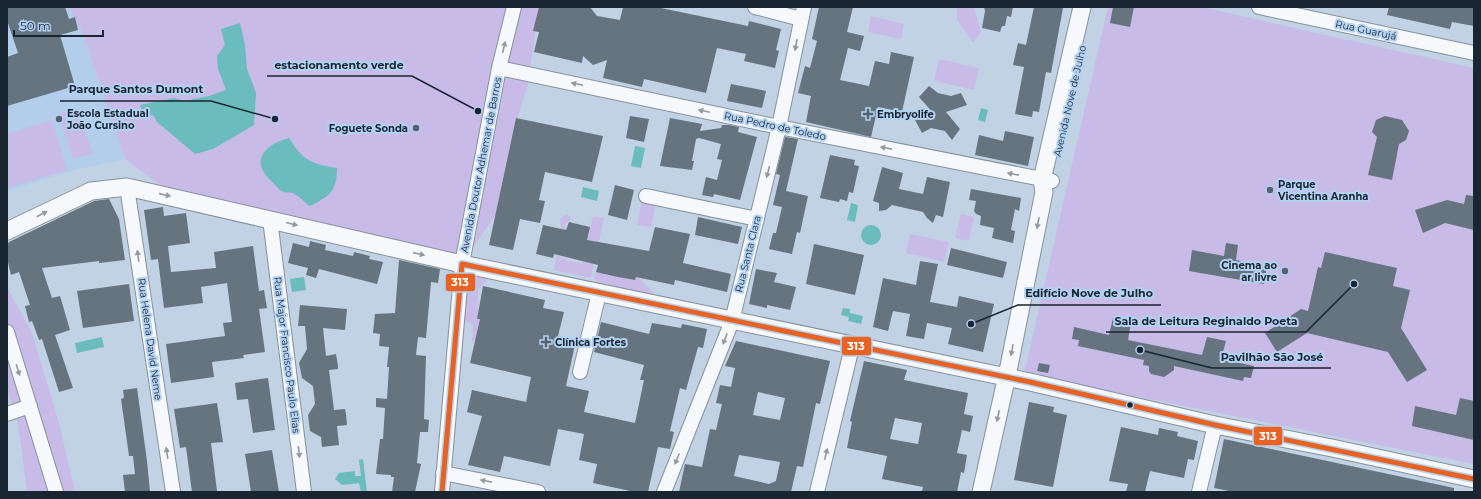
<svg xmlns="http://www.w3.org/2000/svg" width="1481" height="499" font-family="Montserrat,sans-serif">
  <rect width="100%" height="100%" fill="#c1d2e4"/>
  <path fill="#b2ceea" d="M7 7H69L82 32 125 159 74 170 7 191Z"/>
  <path fill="#c8bbe8" d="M69 7H539L528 84 511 139 496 214 462 264 175 196 125 159 82 32Z
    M957 7H974L981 32 973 42 957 20Z
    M1108 7H1201L1474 68V464L1024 374Z
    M871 16 904 24 901 39 868 32Z
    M939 59 979 68 974 90 934 81Z
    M77 108 93 154 73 159 58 114Z
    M52 120 67 170 7 188V134Z
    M642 200 656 203 651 227 637 225Z
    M567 214 571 219 566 223 559 254 560 258 582 264 593 216 604 218 591 278 554 270 561 228 560 219Z
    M961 214 974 217 969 241 955 238Z
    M910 234 949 242 944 262 906 253Z
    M606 251 634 257 640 279 654 294 637 299 607 300 594 277Z
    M474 268 489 272 486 281 478 289 477 308 488 319 482 342 472 341 473 325 461 319 456 290Z
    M8 289 32 333 59 423 75 492H27L18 424 7 388Z"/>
  <path fill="#6abcbd" d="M240 23 245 45 247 69 256 93 254 125 213 149 195 154 157 122 153 115 144 117 140 105 174 98 184 101 209 96 226 90 218 69 217 56 225 45 221 29Z
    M981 108 988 110 985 122 978 120Z
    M289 138C303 161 312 164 337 168 337 191 330 196 310 206 304 202 299 196 293 193 290 192 286 193 284 192 279 191 274 183 270 180 249 159 267 144 289 138Z
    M635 146 645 148 641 168 631 166Z
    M583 187 599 191 597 201 581 197Z
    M851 203 858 205 855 222 847 220Z
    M861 235a10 10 0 1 1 20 0a10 10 0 1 1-20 0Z
    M304 277 306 290 292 292 290 279Z
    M843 308 850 309V313L863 316 861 324 848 321 849 317 841 315Z
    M102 337 104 347 77 353 75 343Z
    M363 459 367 492H361L359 483 342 485 335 479 339 473 355 471V476H361L359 460Z"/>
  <path fill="#65747f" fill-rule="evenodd" d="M7 7H65L69 19 75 17 78 30 60 35 75 86 7 106V57L18 53 7 20Z
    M539 7H590L597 16 620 20 623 7H656L748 26 749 21 781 29 776 50 779 51 775 68 744 61 746 54 717 48 706 93 644 79 642 87 603 78 607 60 593 65 583 56 582 63 534 52 539 32 533 31Z
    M819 7H853L847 32 864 36 860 51 848 48 840 80 869 86 875 61 889 64 891 52 914 57 902 112 878 107 871 137 806 122 811 96 798 93 805 66 810 68 817 41 812 39Z
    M984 7H1013L1011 17 1007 16 1005 26H1002L1000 32 982 28 985 11Z
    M1034 7 1063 8 1051 73 1046 72 1039 112 1033 111 1032 117 1015 114 1024 67 1013 65 1018 43 1026 45Z
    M1113 7H1134L1130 27 1110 23Z
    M1389 7H1474V26L1452 22 1450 29 1387 15Z
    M731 84 766 91 762 108 727 101Z
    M929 86 938 93 951 96 961 93 967 105 946 112 960 129 952 140 945 131 931 128 922 133 915 120 934 114 919 97Z
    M630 116 649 119 644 142 626 138Z
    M1385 116 1402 120 1409 131 1406 140 1399 144 1392 180 1368 175 1377 137 1372 132 1376 120Z
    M516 118 603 136 592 182 545 172 539 200 545 201 540 223 520 219 513 250 489 245Z
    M670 118 702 124 700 131 721 128 722 125H729L739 127 738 132 757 137 740 200 714 194 713 197 702 195 706 177 717 180 722 160 717 159 721 144 699 138 696 139 692 161H694L692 170 660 166Z
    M1005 131 1034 137 1028 166 975 155 979 135 1003 141Z
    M785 137 798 139 786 191 808 196 800 233 797 232 792 254 769 249 773 233H776L782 207 773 205 780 175 776 174Z
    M830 155 855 160 854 165 859 166 853 193 849 192 847 201 840 199 839 202 820 198Z
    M882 167 903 173 899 189 923 194 927 177 950 182 943 217 936 215 933 223 927 218 923 212 892 205 886 210 879 211V203L873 201Z
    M615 185 634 190 627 220 608 215Z
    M971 189 1021 198 1019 211 1015 209 1011 230 1015 231 1013 243 992 238 994 228 980 225 981 216 976 214 974 211 976 201 969 200Z
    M1466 195 1474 196V230L1445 223 1423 233 1415 210 1447 200 1464 204Z
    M109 199 119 219 125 260 99 263V261L42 268 52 298 60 296 70 330 55 335 73 388 59 392 42 339 39 340 32 321 29 322 25 306 30 305 19 272 11 275 7 258V245L9 242 94 201Z
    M163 207 164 216 186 213 190 243 168 246 171 272 216 268 214 252 253 246 259 291 264 290 267 308 259 309 265 352 243 355 244 358 212 362 214 377 171 383 166 344 225 336 223 323 232 322 227 283 201 287 203 303 164 308 158 259 151 260 144 210Z
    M698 217 742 227 738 244 695 235Z
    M569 222 590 227 587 240 649 251 655 227 690 234 683 263 731 274 727 292 675 280 674 285 636 277 635 280 618 277 596 272 598 265 554 254 553 258 536 254 543 225 566 230Z
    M310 241 326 245 325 250 353 256 354 252 370 256 369 259 383 262 377 284 319 269 316 278 306 275 308 268 288 263 293 243 309 247Z
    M1226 243 1238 245 1236 260 1267 266 1264 284 1189 271 1192 250 1224 256Z
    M814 244 864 255 855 295 806 284Z
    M951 248 1007 262 1003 278 947 265Z
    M1325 252 1397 268 1393 286 1410 290 1401 328 1427 370 1407 382 1388 352 1307 333 1277 352 1265 333 1301 309 1308 311 1318 267 1321 268Z
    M399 260 440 269 438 283 431 282 426 338 418 337 416 355 426 356 424 419 429 420 428 432H420L417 463 421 464 415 492H392L394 477H391V475L376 474 380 439H383L385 408 376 407V398L387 399 389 367H387L389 347 379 346 380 334 373 333 375 314 395 313Z
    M920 261 938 264 930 302 957 307 959 296 994 304 983 352 948 344 952 328 927 323 924 339 906 336 910 314 893 311 888 331 873 327 883 278 916 285Z
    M756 269 777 273 774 282 796 287 790 310 767 305V308L749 304Z
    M129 284 134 321 83 328 77 291Z
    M483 286 545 300 543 308 564 312 558 336 576 340 566 386 589 391 584 412 635 423 644 380H640L644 365 594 352 601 322 649 334 652 323 681 328 682 324 707 329 703 348 698 347 686 390 680 388 670 431 674 432 670 449 658 447 648 492H635L593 483 597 464 579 460 584 434 558 429 550 466 504 456 500 472 468 465 482 416 467 412 472 390 526 402 531 377 470 363 480 319H477Z
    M300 305 347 309 345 330 323 328 326 356 336 354 338 366V369L329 370 334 410 345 409 346 414 347 425 337 426 339 445 322 447 321 437 310 431 308 415 315 404 313 386 302 378 299 363 307 349 305 326H298Z
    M1113 318 1131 322 1128 340 1202 355 1207 337 1226 341 1221 359 1254 366 1251 378 1244 377 1243 381 1174 366V370L1164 377 1151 374 1149 371V366L1143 365 1144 360 1078 346 1079 340 1072 339 1074 327 1109 335Z
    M736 341 830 361 820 404 816 403 803 467 797 466 791 492H679L685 464 702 467 710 429 716 430 722 404 716 403 720 385 731 387 735 368 725 366ZM758 392 785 398 780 420 753 415ZM739 455 780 462 776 481 769 484 734 476Z
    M864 361 907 370 904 380 968 393 964 414 973 416 970 432 962 430 957 453 967 455 964 473 961 472 957 492H922L923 487 882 479 887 456 847 448 852 422 850 421ZM895 418 922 423 918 444 890 439Z
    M1039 363 1050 365 1048 373 1037 371Z
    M268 378 275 430 253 433 248 399 237 400 235 383Z
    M137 388 147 461 150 492H125L123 475 135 474 133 456H129L121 399 124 398 123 390Z
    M1460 398 1474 401V440L1412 426 1415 406 1456 415Z
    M1029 402 1054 407 1053 412 1067 415 1053 487 1014 480Z
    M217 403 223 442 211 443 217 491 192 492 186 447 180 448 174 409Z
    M1121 427 1158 435 1159 428 1178 432 1177 436 1198 441 1194 460 1188 459 1184 478 1150 471 1145 492H1126L1128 484 1109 481Z
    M1224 439 1454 488V492H1234L1214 488Z
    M272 450 279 492H251L245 454Z"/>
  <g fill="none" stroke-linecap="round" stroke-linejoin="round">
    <defs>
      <path id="minor" d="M755 7 801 19
        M1259 7 1474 53
        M499 68 779 127 1052 181
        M127 187 173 492
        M646 196 757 219
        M270 219 304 492
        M7 332 56 492
        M580 372 599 293
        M7 414 30 406
        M443 473 538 492
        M442 492 462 264 499 68 514 7
        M664 492 732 321 779 127 804 7
        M817 492 852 347
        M1199 492 1215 425"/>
      <path id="major" d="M7 231 91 191 127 187 462 264 1030 382 1215 425 1332 448 1474 479
        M981 492 1008 371 1044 192 1042 180 1082 7"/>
    </defs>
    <use href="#minor" stroke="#84929f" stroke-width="16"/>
    <use href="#major" stroke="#84929f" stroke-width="19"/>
    <use href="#minor" stroke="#f6f8fb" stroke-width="14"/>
    <use href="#major" stroke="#f6f8fb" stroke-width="17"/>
    <defs>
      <path id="bus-1" d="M442 492 462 264 1030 382 1215 425 1474 479"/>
    </defs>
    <use href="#bus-1" stroke="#b3d2f2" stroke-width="8"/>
    <use href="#bus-1" stroke="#e76223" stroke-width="5"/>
  </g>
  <defs><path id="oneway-solid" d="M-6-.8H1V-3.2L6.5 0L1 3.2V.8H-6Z"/></defs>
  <g fill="#9399a0">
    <use href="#oneway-solid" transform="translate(796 45) rotate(101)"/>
    <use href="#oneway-solid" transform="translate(504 47) rotate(-77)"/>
    <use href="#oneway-solid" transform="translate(577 84) rotate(-168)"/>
    <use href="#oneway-solid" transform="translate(704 111) rotate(-168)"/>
    <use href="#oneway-solid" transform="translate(886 148) rotate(-169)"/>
    <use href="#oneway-solid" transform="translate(768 172) rotate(104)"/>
    <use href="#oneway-solid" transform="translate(1013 174) rotate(-169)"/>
    <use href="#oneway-solid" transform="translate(165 195) rotate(13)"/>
    <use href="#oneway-solid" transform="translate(42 214) rotate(-27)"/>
    <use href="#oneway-solid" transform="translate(1038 223) rotate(101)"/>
    <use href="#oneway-solid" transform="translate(292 224) rotate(14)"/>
    <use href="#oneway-solid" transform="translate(419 254) rotate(13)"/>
    <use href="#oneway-solid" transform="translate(138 256) rotate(-98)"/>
    <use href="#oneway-solid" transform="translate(725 339) rotate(111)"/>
    <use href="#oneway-solid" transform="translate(1012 350) rotate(101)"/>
    <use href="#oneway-solid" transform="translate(18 370) rotate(73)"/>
    <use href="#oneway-solid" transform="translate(998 416) rotate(103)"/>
    <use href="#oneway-solid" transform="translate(299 452) rotate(83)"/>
    <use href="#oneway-solid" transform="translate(167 453) rotate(-98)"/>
    <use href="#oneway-solid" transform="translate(826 454) rotate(-77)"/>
    <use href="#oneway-solid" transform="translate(677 459) rotate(112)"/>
    <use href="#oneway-solid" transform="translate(486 481) rotate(-169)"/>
  </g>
  <g fill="#546270" stroke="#b3d2f2" stroke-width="1.5">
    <path d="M866 108h4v4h4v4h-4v4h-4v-4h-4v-4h4z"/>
    <circle cx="59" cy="119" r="4"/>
    <circle cx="416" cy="128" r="4"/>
    <circle cx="1270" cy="190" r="4"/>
    <circle cx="1285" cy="271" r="4"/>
    <path d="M544 336h4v4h4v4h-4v4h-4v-4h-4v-4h4z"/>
  </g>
  <circle fill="#192531" stroke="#b3d2f2" stroke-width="1.5" cx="1130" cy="405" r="3.5"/>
  <g text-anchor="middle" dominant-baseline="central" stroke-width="4" stroke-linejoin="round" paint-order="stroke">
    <g font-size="10" fill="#192531" stroke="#b3d2f2">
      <text transform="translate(1366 30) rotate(12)">Rua Guarujá</text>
      <text transform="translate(1070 101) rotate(-77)">Avenida Nove de Julho</text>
      <text transform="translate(775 126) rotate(12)">Rua Pedro de Toledo</text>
      <text transform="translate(481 165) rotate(-79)">Avenida Doutor Adhemar de Barros</text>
      <text transform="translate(748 254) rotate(-76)">Rua Santa Clara</text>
      <text transform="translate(150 339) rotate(82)">Rua Helena David Neme</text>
      <text transform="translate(287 355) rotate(83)">Rua Major Francisco Paulo Elias</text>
    </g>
    <g font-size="10" font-weight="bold" fill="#192531" stroke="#b3d2f2" text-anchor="start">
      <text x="67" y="113">Escola Estadual<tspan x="67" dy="12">João Cursino</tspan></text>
      <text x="877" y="114">Embryolife</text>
      <text x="408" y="128" text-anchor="end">Foguete Sonda</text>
      <text x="1278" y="184">Parque<tspan x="1278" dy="12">Vicentina Aranha</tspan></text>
      <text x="1277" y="265" text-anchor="end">Cinema ao<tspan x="1277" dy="12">ar livre</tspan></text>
      <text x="555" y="342">Clínica Fortes</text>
    </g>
  </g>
  <path fill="none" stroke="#192531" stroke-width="1.5" d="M478 111L412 76H267M275 119L211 101H60M971 324L1018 305H1161M1354 284L1306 332H1106M1140 350L1212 368H1331"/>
  <g fill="#192531" stroke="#b3d2f2" stroke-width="1.5">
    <circle cx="478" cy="111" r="4"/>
    <circle cx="275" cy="119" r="4"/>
    <circle cx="971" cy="324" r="4"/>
    <circle cx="1354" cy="284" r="4"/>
    <circle cx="1140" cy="350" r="4"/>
  </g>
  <g font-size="11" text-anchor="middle" font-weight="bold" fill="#192531" stroke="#b3d2f2" stroke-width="4" stroke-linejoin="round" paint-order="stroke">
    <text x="339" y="69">estacionamento verde</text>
    <text x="136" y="93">Parque Santos Dumont</text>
    <text x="1089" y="297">Edifício Nove de Julho</text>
    <text x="1206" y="325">Sala de Leitura Reginaldo Poeta</text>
    <text x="1272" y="361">Pavilhão São José</text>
  </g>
  <g stroke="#b3d2f2" stroke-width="1.5">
    <rect x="445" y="273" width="31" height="19" rx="4" fill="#e76223"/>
    <rect x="841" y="336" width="31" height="20" rx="4" fill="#e76223"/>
    <rect x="1253" y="426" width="30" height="20" rx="4" fill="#e76223"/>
  </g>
  <g font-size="11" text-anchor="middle" font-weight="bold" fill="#fff">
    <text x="460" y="286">313</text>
    <text x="856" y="350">313</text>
    <text x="1268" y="440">313</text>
  </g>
  <rect width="1481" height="499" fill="none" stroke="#192531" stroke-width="16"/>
  <path d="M14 30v6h89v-6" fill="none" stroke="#192531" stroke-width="2"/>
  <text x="20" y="30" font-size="12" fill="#192531" stroke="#b3d2f2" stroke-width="3" paint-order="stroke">50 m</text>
</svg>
